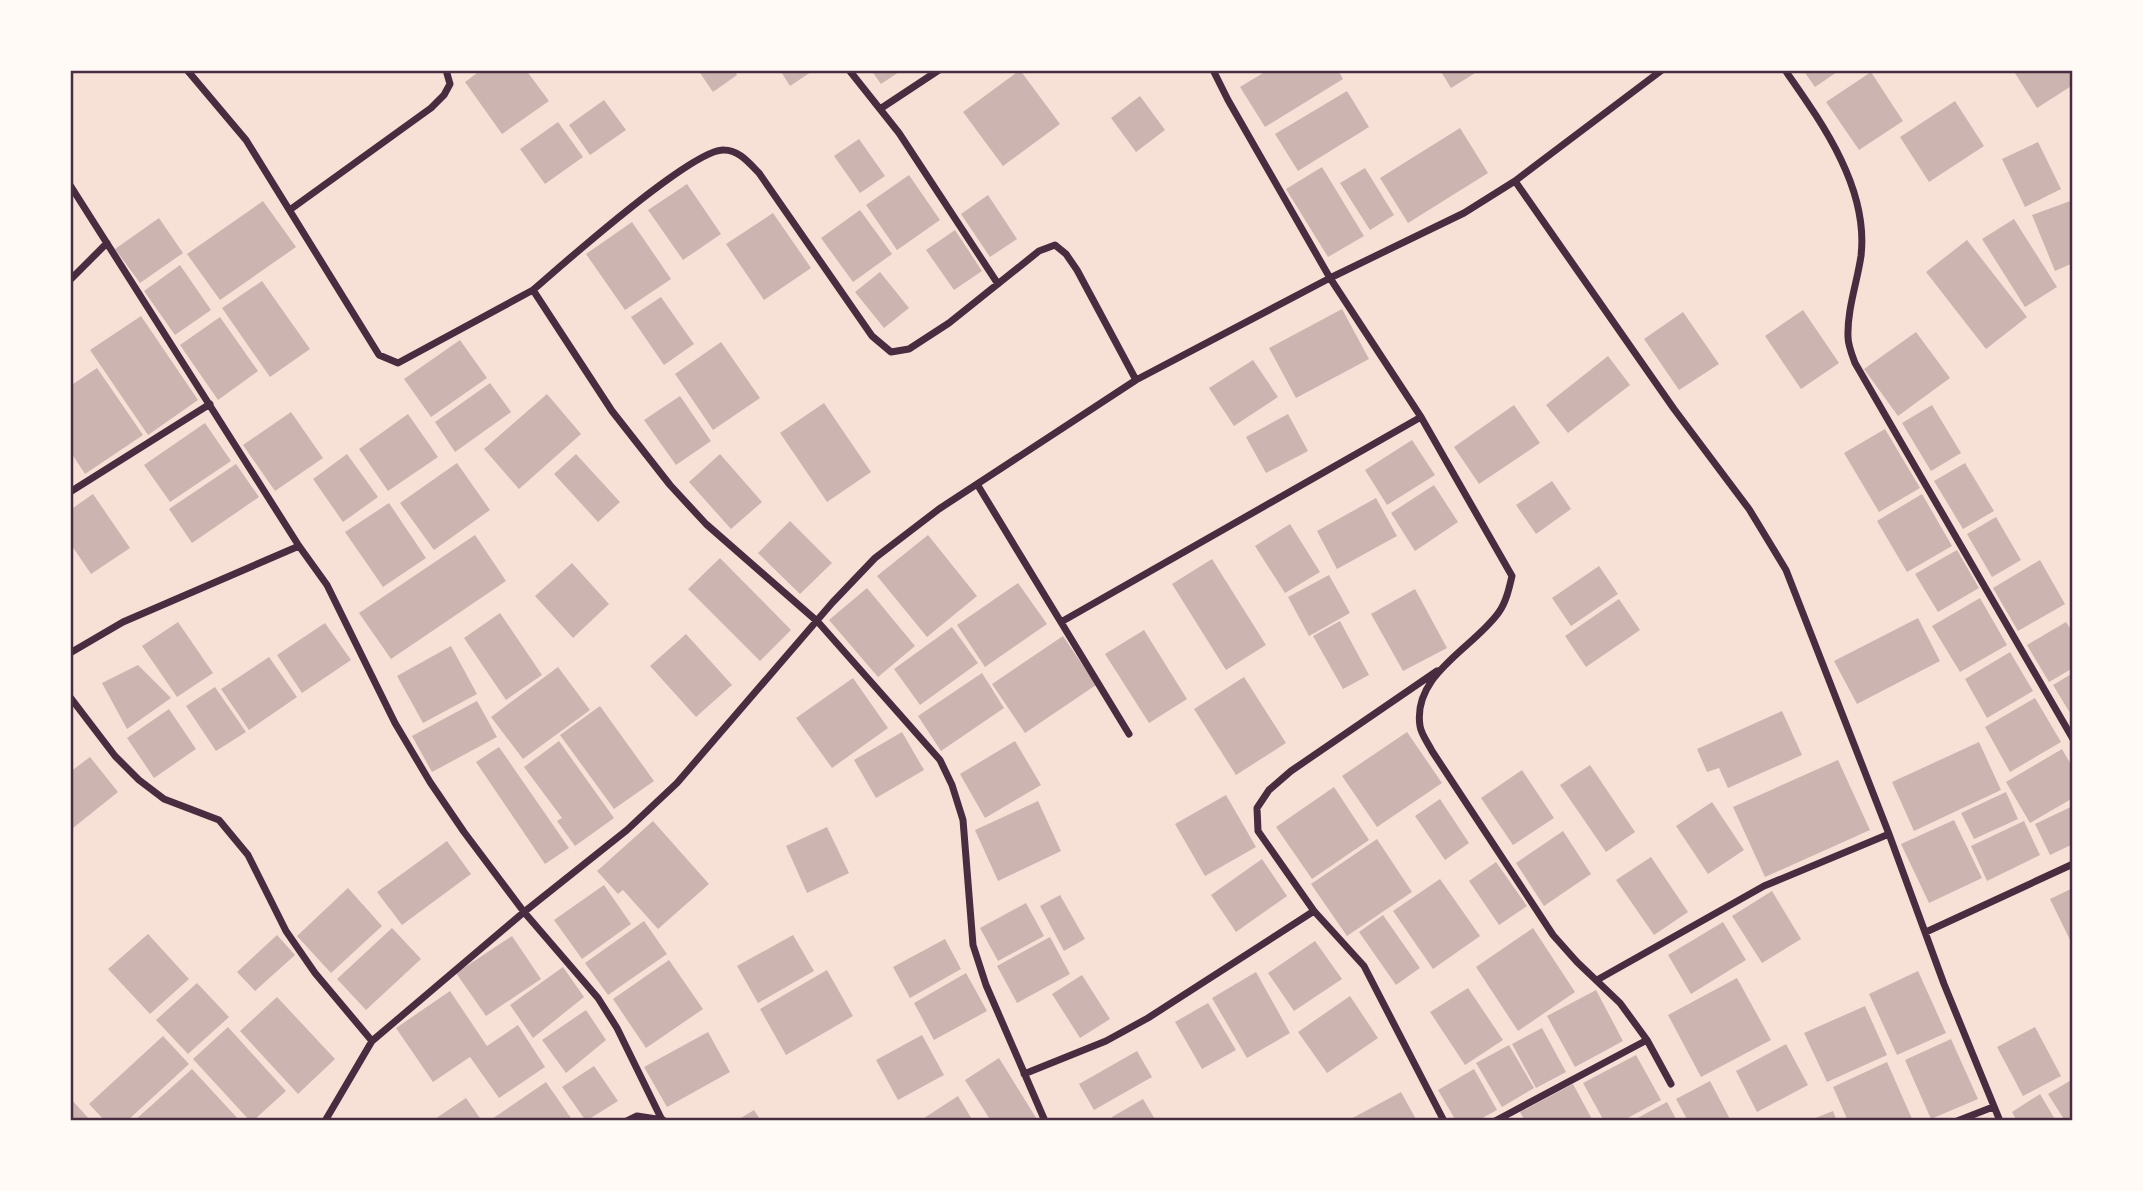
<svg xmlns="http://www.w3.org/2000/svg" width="2143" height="1191" font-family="Helvetica,sans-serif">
  <rect width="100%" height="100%" fill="#f7e1d7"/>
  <path fill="#ccb4b1" d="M481 70H526L549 101 502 134 465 82Z
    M698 70H734L737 75 713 92Z
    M780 70H814L790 86Z
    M871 70H902L881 84Z
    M1020 70 1060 124 1003 166 963 112Z
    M1268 70H1338L1343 79 1265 127 1240 87Z
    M1440 70H1480L1451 88Z
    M1803 70H1840L1815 87Z
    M2013 70H2073V85L2037 108Z
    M1871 72 1903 121 1859 150 1826 102Z
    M1347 91 1369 127 1298 171 1275 134Z
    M1140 96 1165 130 1136 152 1111 118Z
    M604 100 626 130 590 155 569 125Z
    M1955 101 1984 146 1929 182 1900 137Z
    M558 122 583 157 545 184 520 149Z
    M1460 128 1488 173 1408 223 1380 178Z
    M859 139 885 176 860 193 834 156Z
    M2038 142 2061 189 2025 207 2002 159Z
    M1322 167 1364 236 1328 257 1286 189Z
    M1365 168 1394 215 1370 230 1340 183Z
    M909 175 940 220 897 250 866 205Z
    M687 184 721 234 683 260 648 210Z
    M988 195 1017 239 990 257 961 214Z
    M2073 200V263L2055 271 2032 215Z
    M263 201 296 247 220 300 187 254Z
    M860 210 892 254 853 282 821 238Z
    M773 213 811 268 764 300 726 244Z
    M159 218 183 253 140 283 115 249Z
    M2014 219 2057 287 2025 307 1982 239Z
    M632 222 671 279 625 310 586 254Z
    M955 230 982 271 954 290 926 250Z
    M1967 240 2027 317 1986 349 1926 272Z
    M180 265 211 310 175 335 144 291Z
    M880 272 909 308 884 328 855 292Z
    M262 281 310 349 270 377 222 308Z
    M661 297 694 344 664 365 631 317Z
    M1342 309 1369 359 1296 398 1269 348Z
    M1803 310 1839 363 1801 389 1765 336Z
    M1683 312 1719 364 1679 390 1644 339Z
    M141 316 198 400 148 435 90 350Z
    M220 317 258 371 218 400 180 345Z
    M1916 332 1950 378 1898 416 1864 369Z
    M460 340 487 378 431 417 404 379Z
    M721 342 760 398 713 430 675 374Z
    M1608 356 1630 385 1568 433 1546 405Z
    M1253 360 1278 397 1234 426 1209 388Z
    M97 368 143 435 85 474 70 451V386Z
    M490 383 511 412 455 452 435 422Z
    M547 394 581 434 519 489 484 449Z
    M680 396 711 441 676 465 644 420Z
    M824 403 871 472 827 502 780 433Z
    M1514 405 1540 443 1479 484 1454 447Z
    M1932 405 1961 453 1931 471 1902 423Z
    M291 412 323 458 275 491 243 445Z
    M408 414 438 457 388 491 359 449Z
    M1288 414 1308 451 1266 473 1246 437Z
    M205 423 231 461 170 502 144 465Z
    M1885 429 1920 488 1879 512 1844 453Z
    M1412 440 1435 475 1387 505 1365 470Z
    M347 454 378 497 343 522 313 479Z
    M576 454 620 502 598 522 554 474Z
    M720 454 762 502 731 529 689 482Z
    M457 463 490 510 434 550 400 503Z
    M1965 463 1994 511 1963 529 1934 481Z
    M236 464 259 497 192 543 169 509Z
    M1552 481 1571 509 1536 534 1516 505Z
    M1434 485 1458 522 1415 551 1391 513Z
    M93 494 130 548 91 574 70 543V510Z
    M1922 494 1952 546 1907 572 1877 521Z
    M1376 498 1397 536 1337 569 1317 531Z
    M389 503 426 558 383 587 345 532Z
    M1996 517 2021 560 1992 577 1967 534Z
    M790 521 832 563 800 594 758 553Z
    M1290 524 1320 572 1285 593 1255 546Z
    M475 535 506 581 391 659 359 613Z
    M928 535 977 596 927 637 877 576Z
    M1957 550 1979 588 1938 612 1915 574Z
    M720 558 791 630 760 661 688 589Z
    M1212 559 1266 645 1226 670 1172 584Z
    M2040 560 2065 604 2018 631 1993 588Z
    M572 563 609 604 573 638 535 596Z
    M1599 566 1618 594 1571 626 1552 598Z
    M1329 575 1350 613 1309 636 1288 597Z
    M1018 583 1047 624 985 667 957 625Z
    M867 588 915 646 878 677 829 620Z
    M1415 589 1447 648 1403 671 1371 614Z
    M1980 598 2007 645 1960 672 1932 626Z
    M1619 599 1640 630 1586 667 1565 636Z
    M500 613 542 675 506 700 464 638Z
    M1918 618 1940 661 1857 704 1834 661Z
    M1340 621 1369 675 1343 689 1313 636Z
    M178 622 213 673 177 697 142 646Z
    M2066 622 2073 633V668L2049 682 2027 645Z
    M325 623 351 660 302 693 277 655Z
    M952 627 978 663 920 705 894 669Z
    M1144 630 1187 699 1149 723 1105 654Z
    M686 634 732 685 696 717 650 666Z
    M1063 636 1096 685 1025 733 992 684Z
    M451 646 477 694 423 723 397 676Z
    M2010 652 2033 691 1987 718 1965 679Z
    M269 657 297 697 249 730 221 689Z
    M138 665 171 698 127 729 102 683Z
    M558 667 590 710 523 759 491 717Z
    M982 673 1004 708 941 751 918 716Z
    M2073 673V718L2053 685Z
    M1244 677 1286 743 1236 775 1194 709Z
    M853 678 888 728 832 768 796 718Z
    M215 687 246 732 216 751 186 706Z
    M2035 698 2061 742 2010 772 1985 727Z
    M477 701 497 737 432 772 412 736Z
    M600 706 654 781 614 809 560 735Z
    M169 709 196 749 154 778 127 738Z
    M1782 711 1802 755 1728 788 1719 768 1707 772 1697 749Z
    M902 732 924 770 876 798 854 760Z
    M1407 732 1442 783 1377 827 1342 776Z
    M559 741 614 818 575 846 557 821 562 818 524 767Z
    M1015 741 1041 785 985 818 960 774Z
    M1979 742 2001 790 1914 831 1892 782Z
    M499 747 569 848 545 864 476 762Z
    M2062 749 2073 768V798L2030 823 2006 782Z
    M90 757 118 792 73 828 70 825V772Z
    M1838 760 1870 830 1765 877 1733 807Z
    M1590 765 1635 832 1606 852 1560 785Z
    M1522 770 1554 818 1513 845 1481 798Z
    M1334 787 1369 840 1312 879 1276 827Z
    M2006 792 2018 819 1974 839 1961 813Z
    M1226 795 1256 847 1205 876 1175 824Z
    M1440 799 1469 843 1445 860 1415 816Z
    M1038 801 1061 851 998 881 975 830Z
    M1712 802 1744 850 1708 874 1676 826Z
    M2073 806V844L2050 855 2035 824Z
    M1954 820 1982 878 1929 903 1901 844Z
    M653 821 709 884 658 929 623 890 618 894 597 871Z
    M2024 821 2040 855 1987 881 1971 846Z
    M827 827 849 873 807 893 786 846Z
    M1563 831 1591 874 1544 906 1516 863Z
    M1377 839 1412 892 1347 936 1311 884Z
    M447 841 471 874 402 925 377 892Z
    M1651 857 1688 912 1654 935 1616 880Z
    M1262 859 1287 896 1236 932 1211 895Z
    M1496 862 1527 906 1499 925 1469 881Z
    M1440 879 1480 936 1433 969 1393 911Z
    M604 885 631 924 582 959 554 920Z
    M348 888 382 926 331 973 297 936Z
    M2073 888V946L2050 899Z
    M1772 891 1801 939 1762 963 1732 916Z
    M1060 895 1085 939 1064 951 1040 906Z
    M1026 903 1044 936 998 961 980 928Z
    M1383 915 1420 968 1396 985 1359 932Z
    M644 921 667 954 608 995 585 963Z
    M1723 922 1746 960 1691 994 1668 955Z
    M392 928 421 959 366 1010 337 979Z
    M1533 928 1575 992 1518 1031 1476 967Z
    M148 934 189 979 150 1014 108 969Z
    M277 935 295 955 255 991 237 972Z
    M793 935 814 971 758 1003 737 966Z
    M512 936 541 979 486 1016 456 973Z
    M1050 937 1070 974 1017 1003 997 966Z
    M945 939 961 969 910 998 893 967Z
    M1315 941 1342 979 1294 1011 1268 973Z
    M669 960 703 1009 646 1048 613 999Z
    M563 967 584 997 533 1038 510 1005Z
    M827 970 853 1016 786 1055 760 1009Z
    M1918 971 1946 1033 1897 1055 1869 994Z
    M1256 972 1290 1033 1247 1058 1212 998Z
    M966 973 987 1011 934 1040 914 1003Z
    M1082 975 1110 1019 1080 1038 1052 994Z
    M1737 978 1771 1040 1701 1077 1668 1015Z
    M197 983 229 1017 188 1054 156 1020Z
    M1468 988 1503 1040 1465 1065 1430 1012Z
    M1596 990 1623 1041 1575 1067 1547 1016Z
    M450 991 487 1046 518 1025 545 1067 499 1098 470 1057 433 1082 396 1028Z
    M1350 996 1378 1038 1327 1073 1298 1032Z
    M277 997 335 1059 298 1094 240 1031Z
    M1208 1003 1236 1050 1202 1069 1175 1022Z
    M1865 1006 1887 1055 1827 1082 1804 1033Z
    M586 1010 606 1040 566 1073 542 1040Z
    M228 1027 286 1091 253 1121H250L193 1059Z
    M2035 1027 2061 1076 2023 1096 1997 1047Z
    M1542 1028 1566 1072 1536 1088 1512 1044Z
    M708 1032 730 1072 667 1107 644 1067Z
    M922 1035 944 1075 898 1100 876 1060Z
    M163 1036 189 1064 127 1121H105L89 1104Z
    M1951 1039 1978 1099 1931 1119 1905 1060Z
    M1786 1044 1808 1085 1757 1112 1736 1071Z
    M1509 1045 1534 1088 1502 1107 1476 1063Z
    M1137 1051 1152 1077 1094 1110 1079 1084Z
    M1636 1055 1661 1100 1622 1121H1604L1583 1083Z
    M999 1058 1038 1121H991L965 1080Z
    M1887 1062 1913 1121H1848L1833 1087Z
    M594 1066 618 1101 586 1121 562 1087Z
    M192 1069 240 1121H134Z
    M1474 1069 1497 1110 1477 1121H1456L1438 1090Z
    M2073 1079V1121H2065L2048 1094Z
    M1710 1081 1731 1121H1688L1676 1099Z
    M546 1082 573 1121H489Z
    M1573 1084 1593 1121H1525L1520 1112Z
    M1401 1092 1417 1121H1347Z
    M2040 1094 2056 1121H2017L2012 1112Z
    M958 1096 973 1121H926L924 1118Z
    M70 1098 91 1121H70Z
    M466 1098 482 1121H432Z
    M1143 1099 1156 1121H1114L1112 1117Z
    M1667 1102 1677 1121H1632Z
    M754 1110 761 1121H736Z
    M1833 1111 1837 1121H1808Z"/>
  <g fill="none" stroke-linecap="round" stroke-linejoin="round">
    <path stroke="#4a2c40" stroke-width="7" d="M187 70 246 140 379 355 398 363 533 290 612 411 670 485 706 524 818 622 940 760 952 785 963 820 973 945 986 985 1045 1121
      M849 70 899 133 998 284
      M1213 70 1228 100 1330 278 1464 213 1515 181 1662 70
      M1785 70C1822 123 1869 188 1861 256 1857 283 1847 310 1848 337 1848 345 1852 355 1855 363L2073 739
      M880 109 939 70
      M1515 181 1674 409 1749 509 1786 570 1889 834 1944 984 2000 1121
      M70 185 299 546 327 585 395 723 430 782 464 832 524 912 598 998 617 1028 662 1120
      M291 209 431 108 444 95 450 84 446 70
      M70 280 107 243
      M533 290C562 265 693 148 724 150 739 150 749 163 759 173L872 336 891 352 909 349 949 323 1039 251 1055 245 1066 254 1077 270 1136 380
      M977 484 1129 734
      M70 492 210 404
      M1061 622 1421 417
      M70 653 123 622 299 546
      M70 697 115 756 139 780 164 799 219 820 248 855 286 931 315 973 372 1041
      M1314 911 1258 831 1257 808 1269 790 1291 771 1437 671
      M1926 932 2073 864
      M1597 980 1764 886 1889 834
      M1024 1074 1106 1041 1148 1018 1314 911 1364 966 1444 1121
      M325 1121 372 1041 524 912 627 830 677 783 832 603 875 558 939 509 1136 380 1330 278 1421 417 1512 576C1509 589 1506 602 1499 612 1474 648 1412 674 1420 726 1421 734 1428 743 1432 751L1553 935 1577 962 1620 1003 1647 1040 1671 1084
      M627 1121 637 1116 663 1120
      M1495 1121 1647 1040
      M1957 1121 1993 1107"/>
  </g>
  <rect width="2143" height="1191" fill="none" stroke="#fffaf5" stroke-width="144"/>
  <rect x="72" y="72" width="1999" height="1047" fill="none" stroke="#4a2c40" stroke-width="2.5"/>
</svg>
